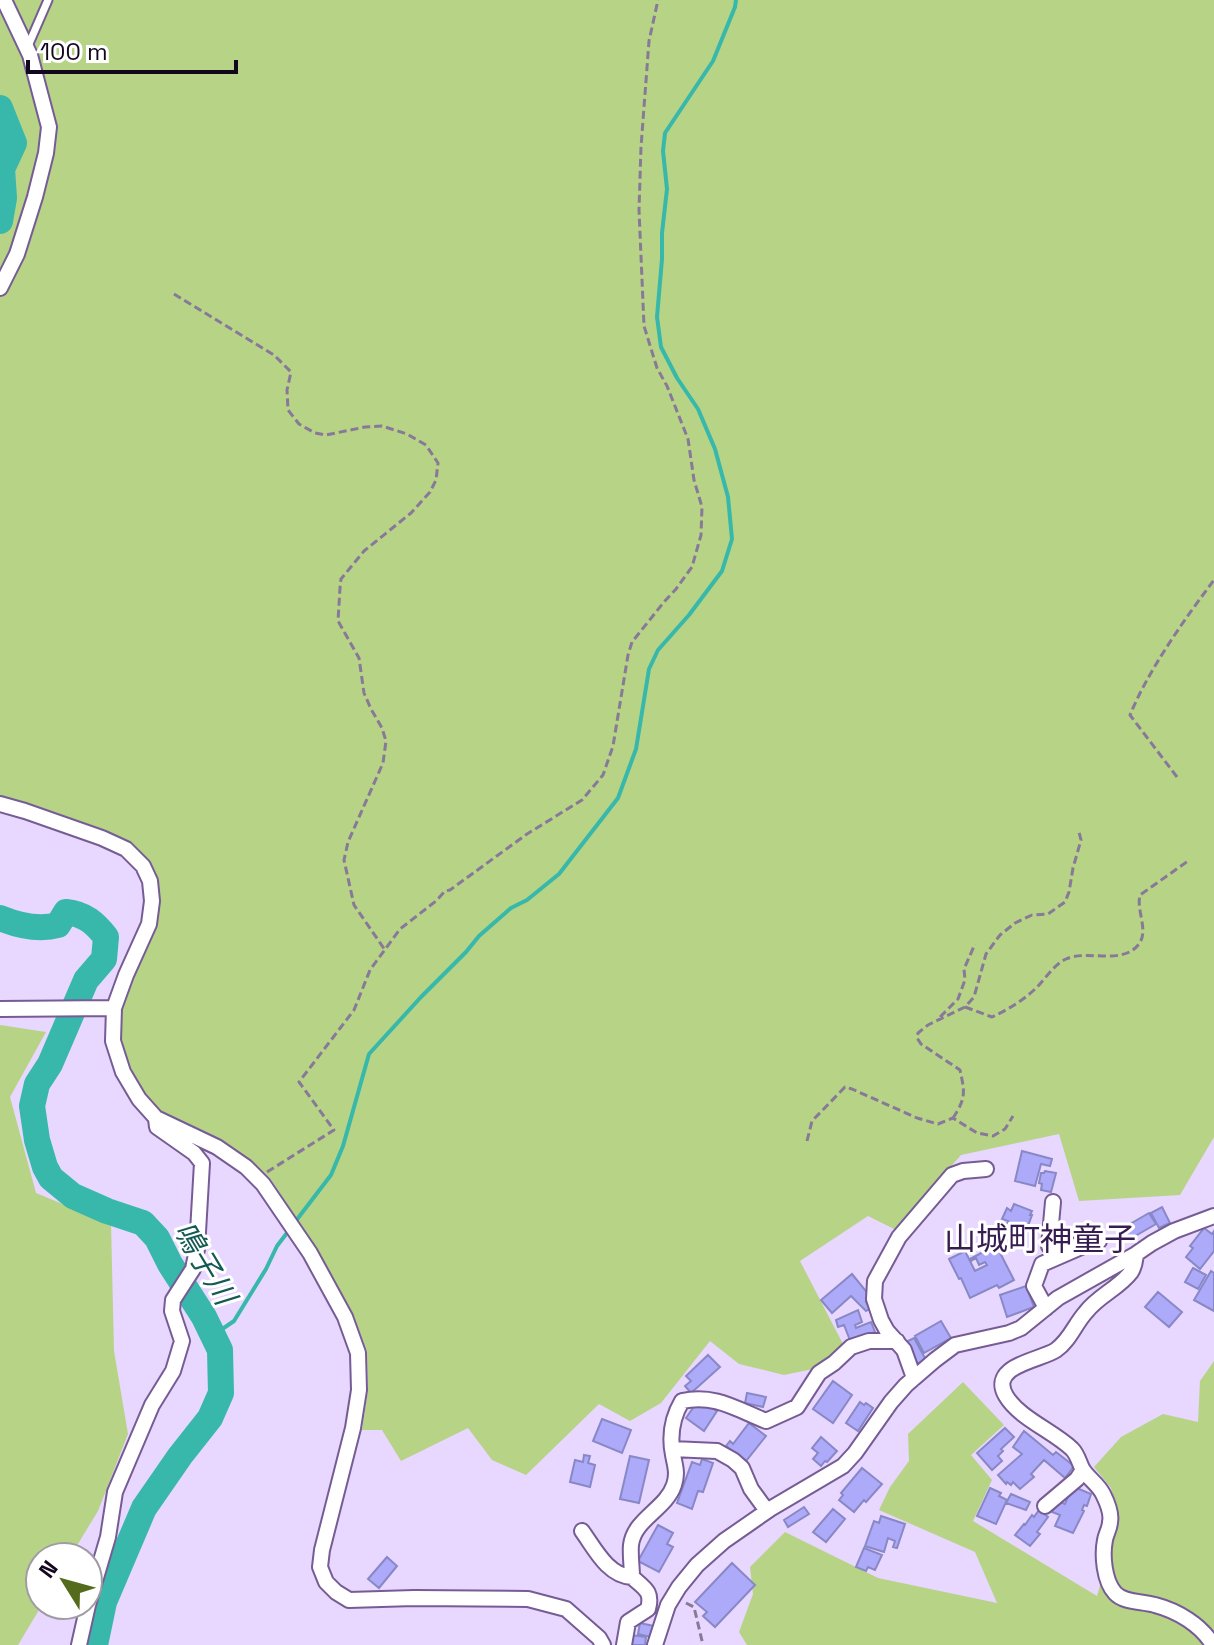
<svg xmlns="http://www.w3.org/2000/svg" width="1214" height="1645" font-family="'Space Grotesk','Noto Sans JP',sans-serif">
  <rect width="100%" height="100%" fill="#e8d7fe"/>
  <path fill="#b7d386" d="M0 0H1214V1137L1180 1195 1079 1201 1059 1134 961 1155 896 1230 868 1216 800 1261 845 1348 813 1369 784 1375 739 1364 710 1341 661 1403 630 1421 599 1404 526 1475 492 1460 468 1428 401 1461 382 1430H362L368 1390 367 1351 353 1314 317 1249 270 1178 251 1161 221 1140 161 1111 145 1094 131 1069 121 1040 122 1009 133 979 157 927 160 902 158 879 149 861 131 842 105 830 28 803 0 796Z
    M0 1025 46 1032 10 1097 36 1193 111 1224 114 1351 128 1434 98 1511 70 1557H40V1605H42L18 1645H0Z
    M1214 1361V1645H747L739 1632 753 1594 750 1567 785 1532 878 1578 997 1603 975 1552 879 1510 890 1487 909 1461 908 1434 963 1382 1004 1425 971 1455 992 1480 973 1521 1097 1596 1119 1520 1111 1488 1094 1467 1121 1437 1163 1414 1198 1422 1200 1381Z"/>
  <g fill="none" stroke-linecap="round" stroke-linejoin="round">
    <path stroke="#37b8ab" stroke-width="4" d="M295 1222 331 1175 343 1146 369 1054 421 997 466 952 479 936 511 908 527 900 559 874 618 798 636 749 649 669 658 650 689 615 722 571 732 539 728 497 715 449 698 409 677 378 661 347 657 317 662 259V233L667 189 663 151 665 133 713 61 735 7 736 0
      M212 1336 234 1321 266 1269 277 1246 290 1229"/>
    <path stroke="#37b8ab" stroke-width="26" d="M0 108 14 143 2 169 4 198 0 221
      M0 918C17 925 39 930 58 925L66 912C85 914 95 923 106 937L104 959 86 980 50 1064 37 1084 32 1106 37 1140 45 1167 51 1178 73 1196 107 1211 143 1223 157 1238 170 1264 204 1317 220 1350 221 1393 210 1418 180 1456 144 1508 104 1602 95 1645"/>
  </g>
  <path fill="#adaaf9" stroke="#8988c6" stroke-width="2" d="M1022 1151 1052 1159 1050 1166 1041 1164 1035 1186 1015 1181Z
    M1045 1171 1056 1173 1051 1192 1041 1190 1042 1184 1039 1183 1041 1173H1044Z
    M1014 1204 1032 1211 1030 1215H1032L1024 1237 1005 1229 1008 1221 1002 1219 1007 1208 1011 1211Z
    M1162 1207 1170 1223 1159 1228 1151 1213Z
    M1149 1213 1156 1224 1130 1239 1123 1228Z
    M1204 1228 1212 1234 1214 1231V1251L1200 1269 1186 1257 1193 1248 1190 1246Z
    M996 1245 1014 1280 999 1288 997 1285 970 1298 961 1278 959 1279 949 1259 965 1251 975 1271 987 1265 985 1262 979 1265 976 1258 971 1261 970 1259Z
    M1193 1268 1206 1275 1198 1289 1185 1282Z
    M1211 1271 1214 1273V1311L1194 1300Z
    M852 1274 870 1296V1299L866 1302 871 1308 866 1311 851 1296 832 1313 821 1300Z
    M1026 1286 1034 1307 1007 1317 1000 1295Z
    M1158 1292 1182 1312 1169 1327 1145 1307Z
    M858 1310 862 1322 855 1325 856 1328 871 1322 875 1332 851 1343 844 1325 838 1327 836 1320Z
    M941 1321 951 1338 924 1353 915 1336Z
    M914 1338 926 1360 915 1365 904 1343Z
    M708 1355 720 1367 691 1393 685 1386 691 1381 686 1376Z
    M833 1381 852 1395 833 1423 813 1409Z
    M747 1393 766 1397 763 1407 745 1403Z
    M697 1402 705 1403 717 1411 704 1431 686 1418Z
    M860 1402 864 1405 866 1403 873 1408 858 1431 846 1423Z
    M602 1419 631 1430 622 1453 593 1441Z
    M749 1423 766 1436 746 1461 726 1446 730 1441 733 1444Z
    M1005 1428 1014 1437 1001 1449 1003 1451 998 1456 1002 1461 992 1470 977 1453Z
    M1024 1431 1053 1455 1056 1452 1074 1466 1065 1478 1044 1460 1031 1474 1034 1477 1020 1489 1013 1482 1011 1485 1007 1482 1006 1484 998 1475 1022 1454 1013 1447Z
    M821 1437 837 1451 827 1462 825 1461 821 1466 813 1459 818 1453 812 1448Z
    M584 1455 590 1456 588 1463 595 1465 590 1487 570 1482 575 1460 583 1462Z
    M630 1456 649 1460 639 1503 620 1499Z
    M702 1459 713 1463 703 1492 698 1491 692 1509 677 1503 692 1462 700 1465Z
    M862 1468 882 1484 866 1502 864 1500 854 1512 839 1500 843 1495 841 1493Z
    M1072 1486 1091 1494 1087 1506 1084 1505 1082 1510 1084 1511 1073 1533 1055 1526 1060 1515 1052 1512 1057 1501 1065 1504Z
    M990 1488 1001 1493 999 1496 1007 1500 996 1524 977 1516Z
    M1011 1494 1030 1502 1026 1510 1006 1503Z
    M804 1507 809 1514 788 1527 784 1520Z
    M833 1509 845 1519 826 1542 813 1532Z
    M1039 1510 1048 1517 1037 1532 1040 1534 1030 1546 1015 1535 1024 1524 1025 1525 1032 1515 1034 1517Z
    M881 1516 905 1524 897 1548 893 1547 895 1541 888 1538 884 1552 865 1546 874 1521 879 1523Z
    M658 1525 673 1533 667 1544 673 1547 659 1572 638 1561Z
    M864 1548 882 1555 875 1570 868 1567 866 1571 856 1567Z
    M387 1557 397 1566 379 1588 368 1579Z
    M732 1563 755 1585 715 1627 703 1616 707 1612 695 1602Z
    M640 1623 654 1626 651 1637 638 1634Z
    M631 1635 646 1637 645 1645H629Z"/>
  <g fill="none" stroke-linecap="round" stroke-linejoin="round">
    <defs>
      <path id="service" d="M28 46 48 0"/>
      <path id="minor" d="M0 288 17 254 35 197 46 153 49 127 30 55 4 0
        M0 804 25 811 102 838 126 849 143 866 150 881 152 901 149 924 126 975 114 1008 113 1041 123 1072 139 1099 156 1118 217 1147 246 1167 263 1184 310 1253 345 1317 358 1353 359 1390 353 1428 322 1550 320 1567 326 1582 336 1592 349 1600 414 1598 528 1599 566 1609 599 1638 603 1645
        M0 1009 114 1008
        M1053 1202 1049 1246 1070 1245 1074 1250
        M1136 1254C1135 1261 1135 1266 1131 1272 1119 1288 1098 1296 1086 1312 1075 1324 1070 1340 1056 1350 1042 1360 988 1365 1006 1396 1019 1418 1053 1431 1072 1449 1078 1455 1079 1463 1083 1470 1089 1479 1098 1484 1103 1494 1107 1502 1112 1513 1110 1522 1110 1528 1106 1534 1105 1540 1102 1555 1104 1581 1115 1593 1124 1603 1142 1601 1155 1605 1178 1611 1201 1625 1213 1645
        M1046 1308 1034 1286 1042 1264 1088 1244 1099 1241
        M914 1378 904 1350 887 1331 881 1320 874 1299 875 1281 899 1237 952 1175 963 1171 986 1169
        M672 1449 717 1451 733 1460 742 1468 751 1489 767 1511
        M1045 1506 1077 1479 1083 1470
        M582 1531C595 1549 608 1576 632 1577 644 1588 653 1591 648 1609L628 1622 624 1645
        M632 1577C632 1567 630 1555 631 1545 634 1519 666 1509 674 1485 678 1473 675 1466 673 1455 669 1435 672 1418 682 1401 715 1394 736 1409 766 1421L797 1407 819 1373 834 1363 851 1347 869 1341H897
        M79 1645 88 1605 108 1537 115 1492 152 1405 173 1371 182 1341 172 1311 173 1300 193 1269 197 1249 202 1163 194 1153 157 1127 156 1119
        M655 1645 668 1605 679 1587 697 1565 724 1541 770 1509 843 1466 855 1453 891 1402 906 1385 935 1360 955 1345 1009 1333 1021 1328 1058 1298 1136 1254 1152 1243 1174 1231 1214 1216"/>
    </defs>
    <use href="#service" stroke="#765c95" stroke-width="11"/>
    <use href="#minor" stroke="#765c95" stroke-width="18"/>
    <path stroke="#887999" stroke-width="3" stroke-dasharray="8 4" stroke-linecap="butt" d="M174 294 274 355 291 372 287 390 288 410 299 424 315 433 326 435 365 427 382 426 407 434 426 445 438 463 436 480 430 492 411 513 364 551 341 579 340 588 338 621 359 658 364 693 371 709 382 728 386 741 383 763 348 842 344 860 354 905 385 950
      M1177 777 1130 715C1149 669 1184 620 1214 580
      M965 1007 992 1017C1007 1010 1022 1001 1034 990 1045 980 1053 965 1066 959 1088 949 1122 966 1139 944 1149 930 1136 911 1140 895L1188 861
      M940 1017 958 999 965 980 964 969 975 944
      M953 1118C966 1098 965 1093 960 1070L921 1044 917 1038 918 1033 928 1025 965 1007 974 997 986 954 1000 935 1015 923 1032 915 1048 914 1065 902 1069 892 1073 868 1081 840 1079 832
      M807 1141 812 1121 845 1087 852 1089 917 1118 938 1124 953 1118 977 1133 993 1136 1005 1129 1013 1116
      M267 1172 334 1130 299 1082 354 1010 370 970 400 929 436 901 445 891 450 890 527 834 582 800 603 775 613 746 628 655 632 642 664 602 676 589 692 567 701 535 702 507 694 480 688 439 667 386 657 368 644 326 639 210 641 147 649 41 658 0
      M686 1603 694 1607 703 1645"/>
    <use href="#service" stroke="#fff" stroke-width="7"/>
    <use href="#minor" stroke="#fff" stroke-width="14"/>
  </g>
  <g text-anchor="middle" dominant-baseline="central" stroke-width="6" stroke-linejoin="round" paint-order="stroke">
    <g font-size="30" font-style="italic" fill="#135a52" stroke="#fff">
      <text transform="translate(205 1263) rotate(59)">鳴子川</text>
    </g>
    <g font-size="32" fill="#361c50" stroke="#fff">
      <text x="1040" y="1239">山城町神童子</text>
    </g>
  </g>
  <g transform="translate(64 1581) rotate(307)"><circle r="38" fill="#ffffff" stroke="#a09ca5" stroke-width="2"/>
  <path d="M0-6L14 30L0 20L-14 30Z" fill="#546b1c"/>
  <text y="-12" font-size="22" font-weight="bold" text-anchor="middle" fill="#12071d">N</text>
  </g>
  <path d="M28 60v12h208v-12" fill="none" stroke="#12071d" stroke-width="4"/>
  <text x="40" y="60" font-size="24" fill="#12071d" stroke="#ffffff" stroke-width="6" paint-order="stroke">100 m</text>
</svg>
